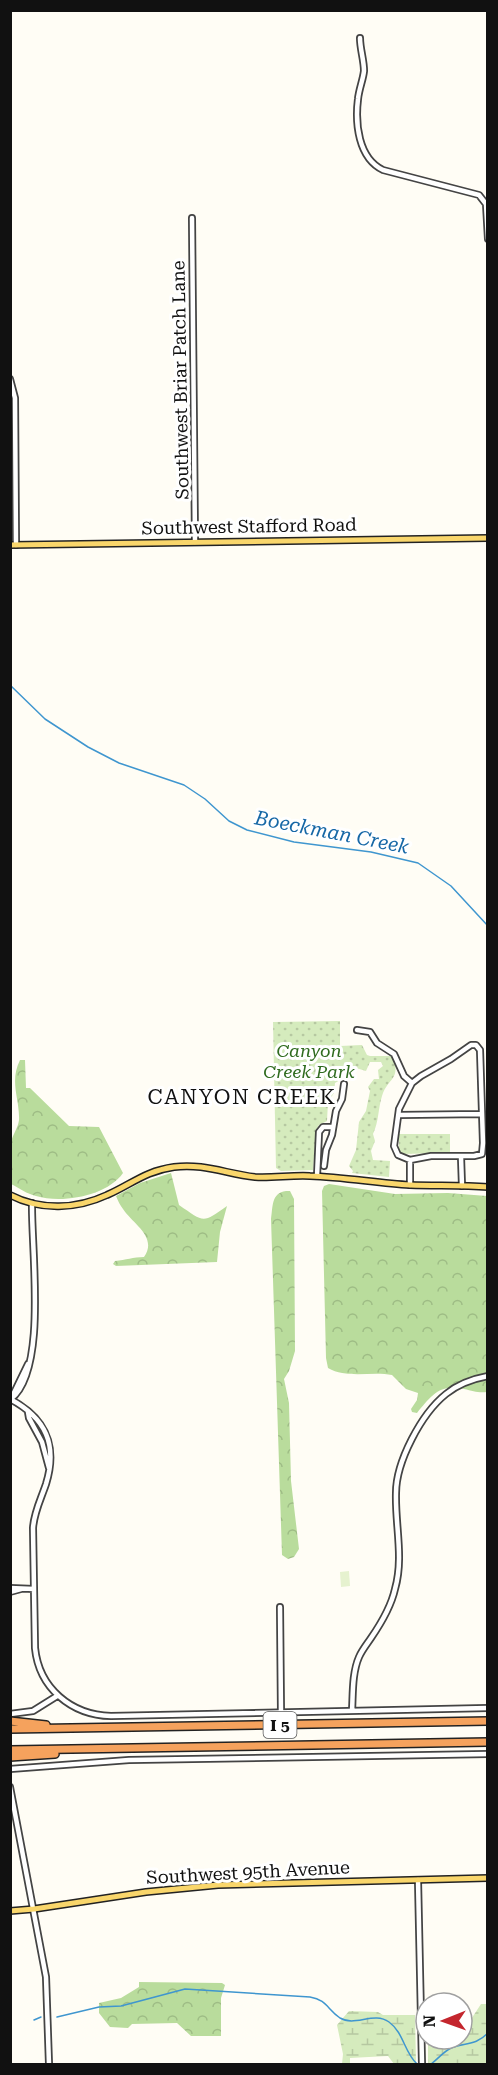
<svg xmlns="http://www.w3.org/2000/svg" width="498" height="2075" font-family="'Roboto Serif',serif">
  <defs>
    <pattern id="forest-crowns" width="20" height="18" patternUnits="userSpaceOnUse" patternTransform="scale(1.5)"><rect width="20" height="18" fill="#b9dc9c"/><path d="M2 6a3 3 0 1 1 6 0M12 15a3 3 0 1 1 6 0" fill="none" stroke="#9ebc85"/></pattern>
    <pattern id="wetland-marsh" width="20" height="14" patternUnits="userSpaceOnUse" patternTransform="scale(1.5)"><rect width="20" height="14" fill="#d5ebbd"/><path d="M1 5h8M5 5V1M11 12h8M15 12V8" fill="none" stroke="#b6c8a1"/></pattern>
    <pattern id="park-dots" width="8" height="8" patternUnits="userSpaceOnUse" patternTransform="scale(1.5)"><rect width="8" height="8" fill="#d5ebbd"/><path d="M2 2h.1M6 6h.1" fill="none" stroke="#b6c8a1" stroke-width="1.8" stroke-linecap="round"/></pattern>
  </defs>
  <rect width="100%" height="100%" fill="#fffdf5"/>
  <path fill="url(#forest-crowns)" d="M20 1060H25L26 1088H30L69 1126 99 1127 123 1173C107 1196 62 1204 36 1196 27 1194 19 1188 11 1184 10 1171 8 1154 11 1142 13 1134 18 1128 19 1120 20 1099 9 1082 20 1060Z
    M171 1173 179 1205C204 1222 202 1224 227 1206L220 1232 217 1262 116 1266 113 1264 115 1261C126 1260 133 1257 144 1257 158 1237 133 1224 123 1209 120 1205 118 1201 116 1196L140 1183Z
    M329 1184 395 1194 448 1193 487 1196V1392C478 1393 473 1391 464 1389 440 1383 431 1396 417 1413L412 1412 411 1409 417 1400 418 1393 406 1389 392 1375C372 1371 347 1379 328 1368L326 1358 322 1191 324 1186Z
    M286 1191H290L294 1199 295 1351 289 1371 284 1379 289 1403 291 1481 299 1549 294 1557 288 1559 282 1555 271 1219C273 1207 271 1193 286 1191Z
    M139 1982 222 1983 225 1985 221 1998V2036H191L177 2023 132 2024 128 2028 110 2027 99 2013V2003L121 1998 139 1987Z"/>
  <path fill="url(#wetland-marsh)" d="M481 2004H487V2064H428V2039H462V2033Z
    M349 2011 378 2012 383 2015H415L416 2064H394L388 2056 350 2058V2064H342L343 2054 337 2025Z"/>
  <path fill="url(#park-dots)" d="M340 1021V1046L362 1045 367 1055 370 1056H393C401 1081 388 1077 382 1096 378 1109 379 1121 373 1134L375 1141 371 1151 373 1160 390 1161 389 1177 352 1173 353 1171 349 1166 356 1150 359 1122 366 1111 370 1091 368 1087 374 1079H379L378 1070 383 1066 381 1062H370L366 1071 356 1068 354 1072 335 1083 334 1093 328 1102 327 1121 319 1125 316 1130 313 1170 281 1171 276 1168 273 1022Z
    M399 1134H450V1153L399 1154Z"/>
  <path fill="#e6f2cf" d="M349 1571 350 1586 341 1587 340 1572Z"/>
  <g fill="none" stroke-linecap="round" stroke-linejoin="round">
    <path stroke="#3f96cf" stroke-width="1.5" d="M10 685 45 719 88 747 119 763 184 785 205 799 229 821 247 830 294 842 371 852 418 863 451 886 488 926
      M57 2017 99 2007 121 2006 185 1989 310 1997C327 2000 327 2009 340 2018 355 2027 374 2011 389 2022 404 2033 404 2052 417 2064
      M34 2020 41 2017
      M431 2064C438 2059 443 2052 451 2048 466 2042 475 2046 488 2033"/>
    <defs>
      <path id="minor" d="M360 38C360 49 364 60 364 71 363 80 359 89 358 99 355 123 358 158 383 170L479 195 486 204 488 239
        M192 218 195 542
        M10 379 15 398 16 545
        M357 1030 370 1032 377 1043 394 1054 404 1076 412 1083
        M471 1045H476L480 1050 483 1143 482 1154 474 1156H431L410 1160 398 1155 394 1146 399 1109 412 1083 421 1076 451 1059Z
        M399 1115 482 1114
        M461 1157 462 1186
        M324 1166 326 1150 332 1135 336 1111 342 1099 344 1084
        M317 1176 319 1132 323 1127H333
        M410 1185V1160
        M10 1399C46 1418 58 1445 46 1484 41 1499 34 1512 33 1528L35 1648C39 1688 71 1715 111 1716L488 1708
        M11 1399C48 1370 31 1249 32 1203
        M11 1399 28 1364
        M28 1412 29 1418 42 1442 49 1468
        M10 1588 34 1589
        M10 1592 21 1589
        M280 1607 281 1713
        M352 1711C353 1694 352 1673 359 1657 362 1650 367 1644 371 1638 382 1622 391 1607 395 1589 404 1558 395 1525 396 1493 396 1462 421 1414 446 1394 458 1384 472 1379 488 1376
        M10 1714 33 1711 57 1696
        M10 1769 129 1760 488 1754
        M10 1787 46 1977 49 2064
        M418 1880 422 2064"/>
      <path id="major" d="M10 545 488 538
        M10 1195C41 1211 77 1209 107 1195 132 1184 145 1171 174 1167 203 1163 227 1174 255 1177 273 1178 292 1175 310 1176 343 1177 377 1183 410 1185 436 1186 462 1185 488 1187
        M10 1911 34 1909 146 1892 218 1885 488 1878"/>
      <path id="highway" d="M10 1721 46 1725
        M10 1729 488 1721
        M10 1750 488 1742
        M10 1757 55 1754"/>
    </defs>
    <use href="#minor" stroke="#444" stroke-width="8"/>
    <use href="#major" stroke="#222" stroke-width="8"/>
    <use href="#highway" stroke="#222" stroke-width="10"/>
    <use href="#minor" stroke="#fff" stroke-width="4.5"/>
    <use href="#major" stroke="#f9d66b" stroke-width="5"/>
    <use href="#highway" stroke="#f5a25d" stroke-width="7"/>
  </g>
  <g text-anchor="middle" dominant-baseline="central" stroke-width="6" stroke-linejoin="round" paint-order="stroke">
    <rect fill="#fff" stroke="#585858" stroke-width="1.5" x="263.5" y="1712" width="33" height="26" rx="4.5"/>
    <g font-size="16" font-weight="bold" fill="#111">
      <text x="280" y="1725">I 5</text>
    </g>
    <g font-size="18" fill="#111" stroke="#fff">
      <text transform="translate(180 380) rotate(-91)">Southwest Briar Patch Lane</text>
      <text transform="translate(249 526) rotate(-1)">Southwest Stafford Road</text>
      <text transform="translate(248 1872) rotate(-3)">Southwest 95th Avenue</text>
    </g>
    <g font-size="18" font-style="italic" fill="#2f6b1f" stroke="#fff">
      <text x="309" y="1050">Canyon<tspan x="309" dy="21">Creek Park</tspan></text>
    </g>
    <g font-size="20" font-style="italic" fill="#1768a6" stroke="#fff">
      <text transform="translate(332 832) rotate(11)">Boeckman Creek</text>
    </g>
    <g font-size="21" letter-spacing="1.5" fill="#111" stroke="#fff">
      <text x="242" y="1097">CANYON CREEK</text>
    </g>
  </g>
  <rect width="498" height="2075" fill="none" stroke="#111111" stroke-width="24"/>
  <g transform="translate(444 2021) rotate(269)"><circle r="28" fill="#ffffff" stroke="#a0a0a0" stroke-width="1.5"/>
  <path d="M0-4.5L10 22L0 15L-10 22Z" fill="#c4262e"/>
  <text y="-9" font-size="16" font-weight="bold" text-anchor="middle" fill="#111111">N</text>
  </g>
</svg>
